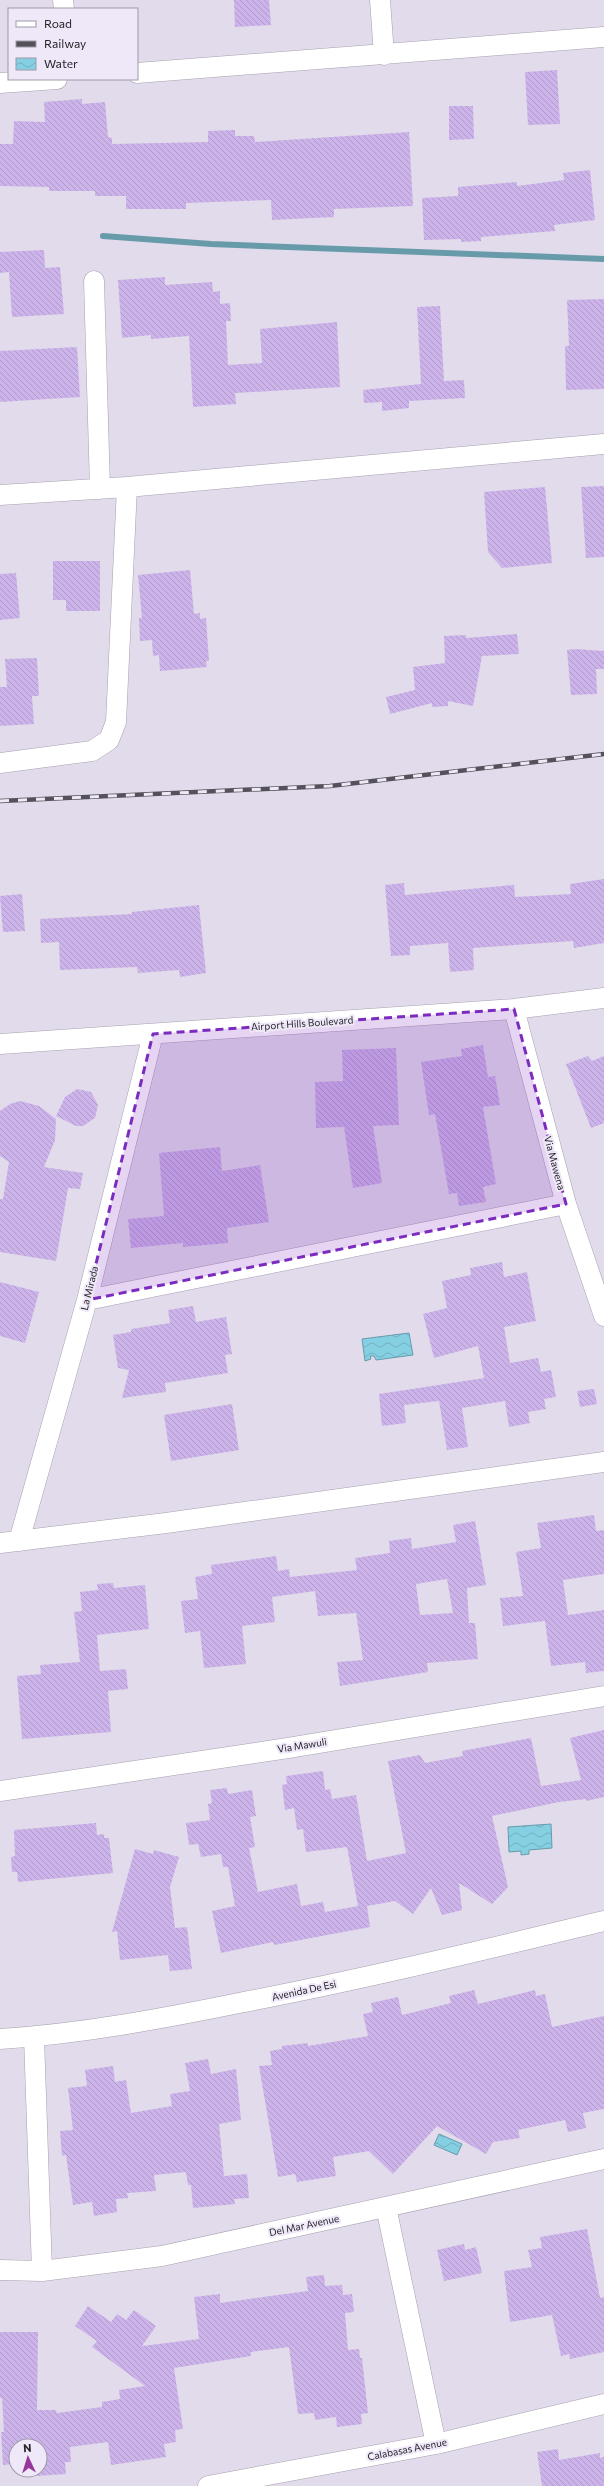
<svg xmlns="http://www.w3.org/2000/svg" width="604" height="2486" font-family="Commissioner,sans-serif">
  <defs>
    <pattern id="water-waves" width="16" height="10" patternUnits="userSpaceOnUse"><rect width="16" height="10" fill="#85cfe2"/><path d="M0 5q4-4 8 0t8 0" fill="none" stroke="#73b1c2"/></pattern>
    <pattern id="building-back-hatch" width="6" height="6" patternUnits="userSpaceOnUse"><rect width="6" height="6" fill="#ccb4ea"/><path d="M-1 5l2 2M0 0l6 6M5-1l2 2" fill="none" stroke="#af9ac9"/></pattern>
  </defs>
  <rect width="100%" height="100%" fill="#e2dbeb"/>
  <path fill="url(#water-waves)" stroke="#689baa" d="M409 1333 413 1355 376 1360 374 1356H370L371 1359 365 1361 362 1339Z
    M551 1824 552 1848 529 1850V1854L521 1855V1851L509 1852 508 1827Z
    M439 2134 462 2144 457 2155 434 2145Z"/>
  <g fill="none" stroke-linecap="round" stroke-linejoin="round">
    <path stroke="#689baa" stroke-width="6" d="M103 236 211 244 604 259"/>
  </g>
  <path fill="url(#building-back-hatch)" fill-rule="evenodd" d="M234 0H269L271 25 235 27Z
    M557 70 560 124 528 125 525 72Z
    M82 99V104L105 102 108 137 112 138V144L208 142V131L235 130V136H254L255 142 409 132 413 206 334 209V217L272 220 271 200 186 203V209H126V196H95V191H49V187L0 186V144H13L14 121 45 122 44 102Z
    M449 106H473L474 139 449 140Z
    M590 170 595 220 554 225 555 231 481 237V241L461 242V239L424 240 422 198 458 196V187L517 182V186L564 180 563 173Z
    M44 250 45 268 60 267 64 314 12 317 9 272 0 273V252Z
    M165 277V285L212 282 213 292 220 291V304L230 303 231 321H226L228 365 262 363 260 329 337 322 340 387 235 393 236 404 193 407 189 336 151 339V335L122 338 118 280Z
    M604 299V389L566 390 565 346H569L567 300Z
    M440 306 444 381 464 380 465 398 409 401V408L382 411V402L364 403 363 390 421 384 417 307Z
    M77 347 80 397 0 402V351Z
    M604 486V557L586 558 581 487Z
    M545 487 552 563 502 568 488 552 484 492Z
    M53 561H100V611H66V600H53Z
    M190 570 194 614 200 613V619L206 618 209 661H206L207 667 160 671 159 655 153 656 152 640 140 641 139 618H142L138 575Z
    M16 573 20 618 0 620V574Z
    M517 634 519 654 482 656 473 706 448 701V706L432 707V703L390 714 386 697 415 690 413 667 445 663 444 636 466 635V638Z
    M576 649 604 651V669H596L597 694 571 695 567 650Z
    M37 658 39 696H32L34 724 0 726V687H7L5 659Z
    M604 879V943L574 948 573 941 473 948 474 970 450 972 448 943 410 946V955L391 956 385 885 404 883 405 895 514 885 515 897 571 894 570 884Z
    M22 894 25 931 3 932 0 896Z
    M199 905 206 973 180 977 179 970 138 973 137 967 60 970 59 942 41 943 40 919 132 914V912Z
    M483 1045 488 1077 495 1076 500 1105 483 1107 496 1184 483 1187 486 1202 459 1206 457 1193 449 1194 435 1114 429 1115 421 1062 462 1056 461 1049Z
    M396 1048 399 1125 373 1126 382 1183 353 1188 344 1127 316 1128 315 1082 343 1081 342 1050Z
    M588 1056 592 1061 604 1056V1123L591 1128 566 1064Z
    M77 1089 91 1092 98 1105 95 1118 83 1126H76L56 1116 65 1097Z
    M20 1101 39 1106 56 1119 55 1140 44 1167 83 1173 80 1189 68 1188 56 1261 0 1252V1199H3L9 1162 0 1156V1111L10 1104Z
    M220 1147 222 1171 260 1165 269 1222 227 1228 228 1243 183 1247V1243L131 1248 128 1219 164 1216 159 1153Z
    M502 1262 504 1277 527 1272 536 1321 504 1327 510 1363 538 1358 541 1372 551 1370 556 1397 544 1399 546 1409 528 1412 530 1423 509 1427 505 1401 462 1408 468 1447 447 1450 439 1401 404 1405 406 1423 382 1426 379 1394 484 1378 478 1346 434 1358 423 1314 447 1308 442 1281 471 1275 470 1268Z
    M0 1282 39 1292 25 1343 0 1336Z
    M193 1306 196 1322 226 1317 232 1354 225 1355 228 1373 165 1383 166 1392 122 1398 129 1370 118 1368 113 1335 131 1332V1329L170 1323 168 1310Z
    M594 1389 597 1404 580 1407 577 1391Z
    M232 1404 239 1450 171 1461 164 1415Z
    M594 1515 596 1531 604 1530V1574L563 1580 568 1615 604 1610V1671L586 1673 585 1662 551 1666 545 1621 503 1626 500 1598 523 1596 516 1552 541 1548 537 1523Z
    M475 1521 486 1585 467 1588 469 1623H475L478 1659 427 1663 428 1672 340 1686 337 1662 363 1660 356 1613 318 1616 315 1591 272 1597 275 1622 242 1626 246 1664 204 1668 200 1631 185 1633 181 1601 198 1599 195 1577 212 1574 211 1565 276 1556 278 1571 289 1569 290 1577 357 1570 355 1558 390 1553 389 1541 411 1538 412 1549 456 1542 453 1525ZM447 1579 453 1613 420 1615 416 1584Z
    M113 1583 114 1588 145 1585 149 1629 97 1635 100 1671 126 1669 128 1689 108 1691 111 1732 22 1739 17 1676 41 1674 40 1665 80 1662 74 1612 82 1611 80 1592 98 1590 97 1584Z
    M604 1730V1797L586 1801V1799L559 1802 492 1816 508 1887 492 1904 459 1883 462 1910 442 1915 431 1888 413 1914 395 1901 367 1906 370 1927 274 1945 273 1942 221 1953 212 1911 235 1906 228 1867H223L221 1854 201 1857 198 1844 189 1845 186 1823 210 1820 208 1804 212 1803 210 1790 227 1788 228 1794 252 1790 256 1816 250 1817 255 1847 249 1848 258 1892 297 1884 301 1906 323 1902 325 1912 358 1906 347 1847 306 1852 303 1829 297 1830 294 1808 285 1810 282 1785 287 1784 286 1776 323 1771 325 1790 330 1789 332 1799 356 1795 367 1861 406 1853 388 1761 420 1755 425 1763 463 1756 462 1751 531 1738 541 1786 581 1780 570 1738Z
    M96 1823 97 1835 104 1834V1838H109L113 1873 18 1882 17 1872H12L11 1857 15 1856 14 1830Z
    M135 1849 153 1854 154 1850 179 1857 170 1887 175 1928 187 1927 192 1969 170 1971 168 1955 120 1960 117 1931 112 1932Z
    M474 1990 478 2004 535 1990 536 1996 545 1994 552 2027 604 2016V2109L583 2113 586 2128 568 2132 565 2120 518 2130 520 2138 493 2142 486 2154 437 2126 393 2174 369 2151 333 2157 336 2176 297 2182 295 2174 278 2177 259 2066 272 2065 270 2051 282 2049V2046L308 2043V2046L368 2036 363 2014 373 2012 371 2003 398 1997 402 2015 451 2003 449 1996Z
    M208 2059 211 2074 236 2069 241 2120 219 2124 224 2176 247 2174 249 2198 234 2199 235 2204 193 2208 191 2185H188L186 2172 154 2175 156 2191 127 2193 128 2198 116 2199 117 2212 94 2216 92 2202 73 2205 66 2155 62 2156 60 2131 73 2130 68 2088 87 2086 85 2070 113 2066 115 2082 126 2080 131 2113 172 2106 170 2094 190 2091 185 2063Z
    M587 2229 600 2298 604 2297V2352L570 2359 569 2354 561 2356 552 2315 510 2322 504 2271 532 2267 528 2250 542 2248 540 2237Z
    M464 2244 465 2250 476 2247 482 2273 444 2281 437 2250Z
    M324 2275 325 2286 342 2285 343 2295 352 2294 354 2312 345 2313 348 2350 359 2349 360 2358H362L368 2413 361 2414 362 2424 337 2427 336 2417 315 2420 314 2413 298 2414 289 2347 251 2352V2356L174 2368 183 2429 175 2430 176 2442 164 2444 166 2457 111 2465 108 2442 70 2447 71 2462H65L66 2474 36 2476 35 2470H40V2446H16V2464L3 2465 1 2432H4L2 2398H0V2332H38L37 2410H56L57 2413 102 2407V2402L120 2399 119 2390 145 2386 92 2347 97 2341 75 2326 88 2306 111 2322 117 2314 126 2320 134 2310 156 2326 142 2346 199 2339 194 2297 220 2294V2303L308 2291 306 2277Z
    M558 2449 559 2460 600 2453V2458L604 2457V2486H542L537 2452Z"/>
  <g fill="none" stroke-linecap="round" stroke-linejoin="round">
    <defs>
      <path id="street" d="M63 0 64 9
        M380 0 384 55
        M137 73 604 37
        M0 83 57 79
        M94 281 100 489
        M0 495 127 487 604 444
        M0 763 92 751 109 740 116 722 127 487
        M514 1009 566 1204 604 1316
        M0 1044 514 1009 604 998
        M87 1300 566 1204
        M19 1541 87 1300 153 1034
        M0 1543 166 1523 604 1462
        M0 1791 288 1748 604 1696
        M34 2037 42 2271
        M0 2039C80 2034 160 2019 239 2003 361 1980 483 1950 604 1921
        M386 2207 436 2444
        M0 2270 42 2271 162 2256 604 2159
        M208 2486 436 2444 604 2404"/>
    </defs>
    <use href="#street" stroke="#a7a0af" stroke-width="21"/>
    <use href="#street" stroke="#fff" stroke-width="20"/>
    <defs>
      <path id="rail" d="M0 801 330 786 604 754"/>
    </defs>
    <use href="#rail" stroke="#55515a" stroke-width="4.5"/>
    <use href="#rail" stroke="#efe8f8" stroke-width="3" stroke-dasharray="9" stroke-linecap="butt"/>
  </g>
  <path fill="#7b2cbf" fill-opacity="0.2" stroke="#7b2cbf" stroke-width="3" stroke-dasharray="8 5" stroke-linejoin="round" d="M514 1009 566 1204 87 1300 153 1034Z"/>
  <g text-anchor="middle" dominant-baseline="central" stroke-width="4" stroke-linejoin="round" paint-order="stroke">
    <g font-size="10" fill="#262329" stroke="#efe8f8">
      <text transform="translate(302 1023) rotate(-4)">Airport Hills Boulevard</text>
      <text transform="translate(555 1163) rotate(75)">Via Mawena</text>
      <text transform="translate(89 1288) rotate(-76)">La Mirada</text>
      <text transform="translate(302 1745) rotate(-9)">Via Mawuli</text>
      <text transform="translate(304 1990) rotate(-12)">Avenida De Esi</text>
      <text transform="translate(304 2225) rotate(-12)">Del Mar Avenue</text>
      <text transform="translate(407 2449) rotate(-11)">Calabasas Avenue</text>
    </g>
  </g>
  <rect x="8" y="8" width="130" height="72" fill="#efe8f8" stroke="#9f99a5"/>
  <rect x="16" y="21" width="20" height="6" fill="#ffffff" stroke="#9f99a5"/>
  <text x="44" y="28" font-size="12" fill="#262329">Road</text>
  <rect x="16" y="41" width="20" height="6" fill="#55515a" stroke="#9f99a5"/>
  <text x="44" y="48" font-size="12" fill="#262329">Railway</text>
  <rect x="16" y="58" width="20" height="12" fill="url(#water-waves)" stroke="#9f99a5"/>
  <text x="44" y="68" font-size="12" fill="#262329">Water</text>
  <g transform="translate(28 2458) rotate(356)"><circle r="19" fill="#efe8f8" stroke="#9f99a5"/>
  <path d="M0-3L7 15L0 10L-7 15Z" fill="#97359c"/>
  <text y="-6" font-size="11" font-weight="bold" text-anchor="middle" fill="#262329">N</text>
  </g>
</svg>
